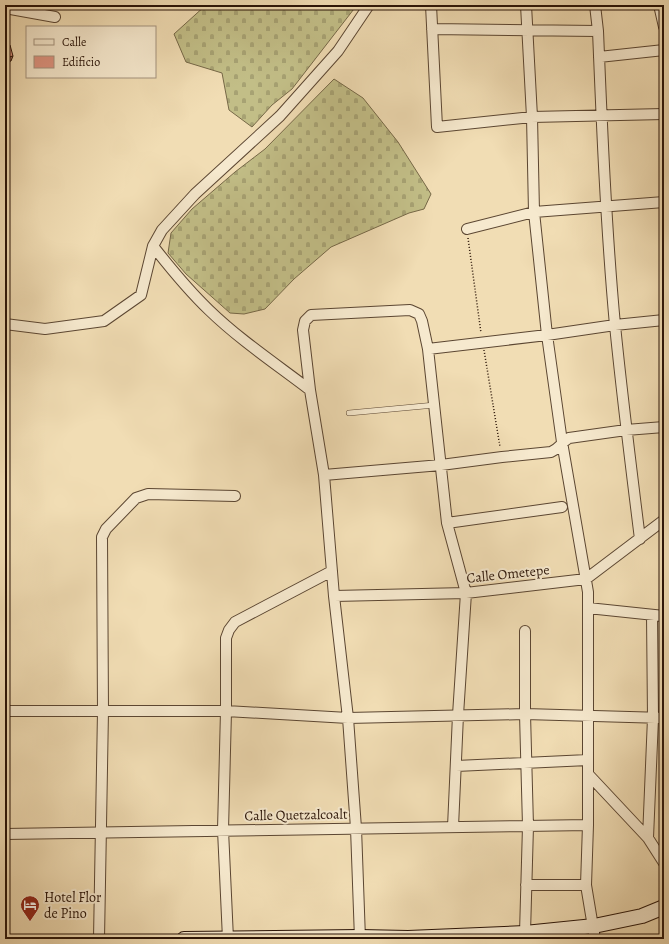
<svg xmlns="http://www.w3.org/2000/svg" width="669" height="944" font-family="Alegreya,serif">
  <defs>
    <pattern id="cemetery-stones" width="16" height="16" patternUnits="userSpaceOnUse"><rect width="16" height="16" fill="#c2be87"/><path d="M2 7V4a2 2 0 0 1 4 0v3zM10 15v-3a2 2 0 0 1 4 0v3z" fill="#a7a273"/></pattern>
  </defs>
  <rect width="100%" height="100%" fill="#f1ddb4"/>
  <filter id="stains"><feTurbulence type="fractalNoise" baseFrequency=".005" numOctaves="4"/><feColorMatrix values="0 0 0 0 .2 0 0 0 0 .09 0 0 0 0 .02 0 0 0 .5 -.17"/></filter>
  <radialGradient id="worn" r=".72"><stop offset=".6" stop-color="#630" stop-opacity="0"/><stop offset="1" stop-color="#630" stop-opacity=".3"/></radialGradient>
  <path fill="url(#cemetery-stones)" stroke="#766847" d="M206 5H357L292 89 272 105 252 127 229 110 222 73 186 62 174 34Z
    M334 79 363 98 398 142 431 194 424 209 409 213 331 247 294 279 265 309 244 314 230 313 186 274 168 253 171 233 192 209 235 172 265 149Z"/>
  <g fill="none" stroke-linecap="round" stroke-linejoin="round">
    <defs>
      <path id="lane" d="M349 413 435 405"/>
      <path id="street" d="M431 5 437 127 532 117 664 114
        M526 5 532 117 534 212 547 335 562 442 588 592V825L586 885 595 939
        M595 5 598 31C602 129 606 227 615 325 622 396 631 467 640 539
        M659 5 664 27
        M5 8 55 17
        M432 29 598 31
        M599 57 664 50
        M467 229 534 212 664 202
        M153 246C171 269 189 291 209 310 240 340 276 364 310 390
        M5 324 45 329 104 321 141 295 153 246 162 230 195 194 280 116 338 51 369 5
        M428 349 547 335 615 325 664 320
        M324 475 441 465 502 457 551 452C560 448 561 443 569 438L626 430 664 427
        M447 523 562 507
        M334 596 466 593 586 579 664 520
        M588 608 664 616
        M5 711H226L348 718 525 714 664 718
        M456 766 588 760
        M588 774 648 838 664 863
        M5 834 588 825
        M648 838 653 718 652 615
        M526 885H586
        M525 933 528 826 525 714V631
        M99 939 103 711 102 537 106 529 136 498 148 494 235 496
        M228 939 223 830 226 711V638L229 630 235 622 332 571
        M360 939 356 828 348 718 334 596 324 475 310 390 303 330 305 321 311 315 410 310 419 314 422 321 428 349 447 523 466 593 458 715 453 827"/>
      <path id="secondary" d="M184 939 360 937 408 938 525 933 594 926 642 916 664 907"/>
    </defs>
    <use href="#lane" stroke="#5b4632" stroke-width="6"/>
    <use href="#street" stroke="#5b4632" stroke-width="12"/>
    <use href="#secondary" stroke="#291307" stroke-width="16"/>
    <path stroke="#291307" stroke-width="1.5" stroke-dasharray="1 2" stroke-linecap="butt" d="M468 238 481 333
      M484 350 500 447"/>
    <use href="#lane" stroke="#f6e9ce" stroke-width="5"/>
    <use href="#street" stroke="#f6e9ce" stroke-width="10"/>
    <use href="#secondary" stroke="#f6e9ce" stroke-width="14"/>
  </g>
  <path fill="#9c685a" stroke="#291307" d="M13 56 11 61 5 63V58Z"/>
  <path fill="#df9481" stroke="#291307" d="M10 45 13 56 5 58V47Z"/>
  <defs>
    <symbol id="hotel-pin" viewBox="-11 -11 22 30"><path d="M0 17L-7.5 6A9.5 9.5 0 1 1 7.5 6Z" fill="#8f2418" stroke="#f6e9ce"/><path d="M-6-4.5h1.5V1H6V5H4.5V3h-9V5H-6ZM-4 0a1.8 1.8 0 1 1 3.6 0ZM.5 0V-2.5h3Q6-2.5 6 0Z" fill="#fff"/></symbol>
  </defs>
  <g fill-rule="evenodd">
    <use href="#hotel-pin" x="19" y="894" width="22" height="30"/>
  </g>
  <g text-anchor="middle" dominant-baseline="central" stroke-width="4" stroke-linejoin="round" paint-order="stroke">
    <g font-size="14" fill="#291307" stroke="#f6e9ce">
      <text transform="translate(508 574) rotate(-6)">Calle Ometepe</text>
      <text transform="translate(296 815) rotate(-1)">Calle Quetzalcoalt</text>
    </g>
    <g font-size="14" fill="#291307" stroke="#f6e9ce" text-anchor="start">
      <text x="44" y="897">Hotel Flor<tspan x="44" dy="16">de Pino</tspan></text>
    </g>
  </g>
  <rect width="669" height="944" fill="none" stroke="#f1ddb4" stroke-width="20"/>
  <rect x="6" y="6" width="657" height="932" fill="none" stroke="#291307" stroke-width="2"/>
  <rect x="10" y="10" width="649" height="924" fill="none" stroke="#291307"/>
  <rect x="26" y="26" width="130" height="52" fill="#f6e9ce" stroke="#a4937e"/>
  <rect x="34" y="39" width="20" height="6" fill="#f6e9ce" stroke="#a4937e"/>
  <text x="62" y="46" font-size="12" fill="#291307">Calle</text>
  <rect x="34" y="56" width="20" height="12" fill="#df9481" stroke="#a4937e"/>
  <text x="62" y="66" font-size="12" fill="#291307">Edificio</text>
  <rect width="100%" height="100%" filter="url(#stains)"/>
  <rect width="100%" height="100%" fill="url(#worn)"/>
</svg>
